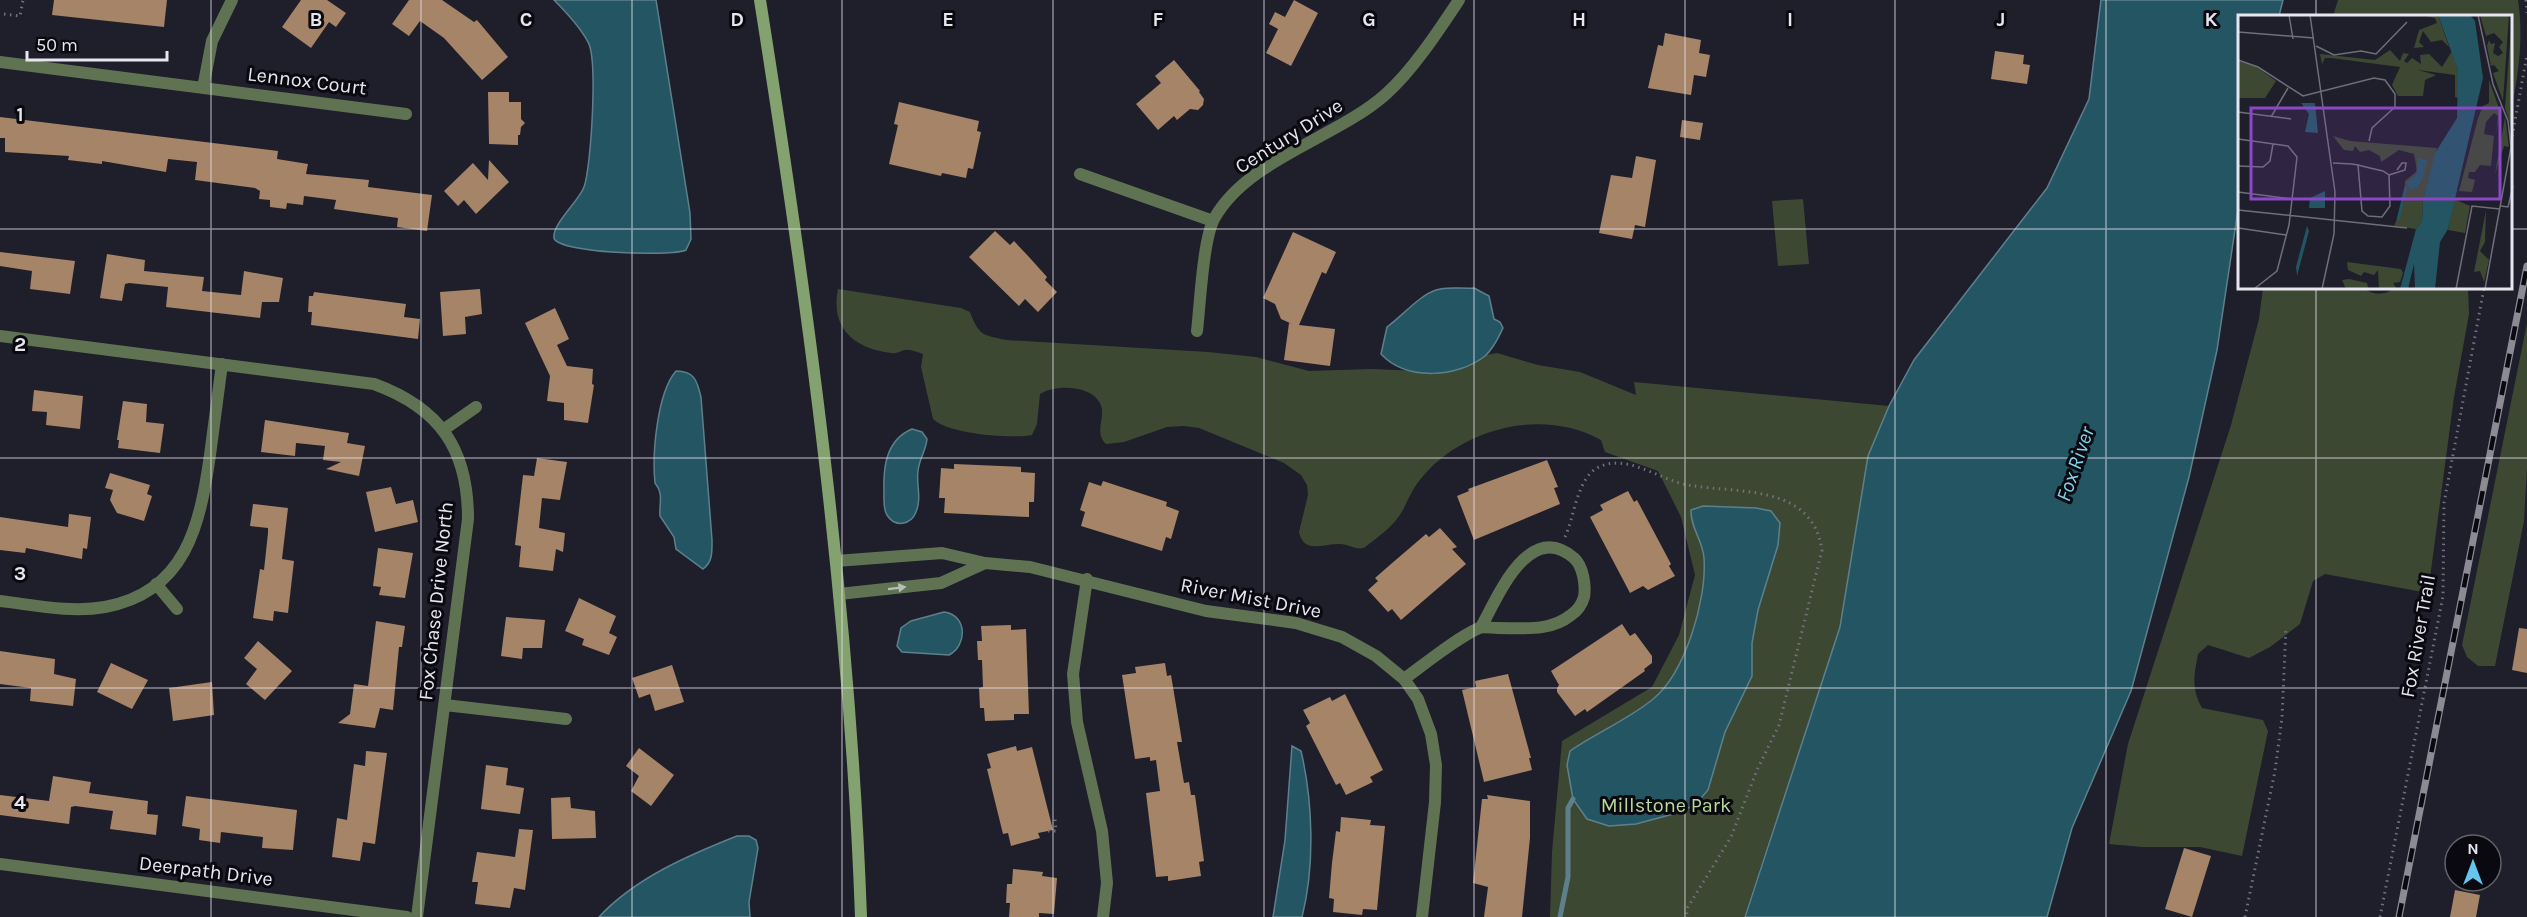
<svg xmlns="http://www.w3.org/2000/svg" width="2527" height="917" font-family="Karla,sans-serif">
  <rect width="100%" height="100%" fill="#1f1e2b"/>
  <path fill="#3d4833" d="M2338 0H2518C2524 39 2518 75 2511 113L2510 16H2333Z
    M1803 199 1809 264 1778 266 1772 201Z
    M2263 288H2364C2372 296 2387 295 2394 288H2468L2469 314 2454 397 2428 593 2325 574 2313 581 2300 624 2270 647 2249 658 2208 645 2198 654C2194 676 2191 688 2202 708L2263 720 2268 731 2242 856 2200 847H2142L2109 844 2128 744 2231 425 2259 319Z
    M838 289 961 308 970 312C979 336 983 335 1006 340L1208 352 1256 357 1309 371 1371 369 1448 372 1459 370 1486 355 1497 353 1538 365 1580 372 1636 395 1634 382 1889 406 1868 456 1840 627 1744 917H1550L1552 852 1562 741 1652 687 1679 635 1695 575 1681 517 1658 471 1605 452 1601 440C1542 407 1460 428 1419 481 1412 490 1408 500 1403 510 1394 526 1378 537 1364 548 1355 550 1349 544 1340 544 1324 543 1304 555 1299 532L1308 495 1307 485 1301 475 1284 463 1199 428 1184 426 1167 427 1124 442 1106 444C1093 432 1107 417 1100 403 1091 385 1055 384 1040 394L1037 424 1032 435C1011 439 948 434 933 419L921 367 923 354C917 352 910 349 905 350 900 351 897 354 892 353 854 349 830 328 838 289Z
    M2527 323V469L2524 521 2495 666H2478L2467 657 2462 645Z"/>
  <path fill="#235563" stroke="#5e808d" stroke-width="1.5" d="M554 0H656L690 213 691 239 686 250C671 257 557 253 554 238 552 224 579 201 584 187 591 168 598 59 588 42 580 27 566 12 554 0Z
    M2101 0H2283L2279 16H2239V203L2217 350 2189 477 2131 691 2072 828 2047 917H1745L1840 627 1868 456 1889 406 1914 360 2047 188 2089 99Z
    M1474 288 1489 296 1494 319 1500 322 1503 328C1498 338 1494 348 1485 356 1457 378 1406 381 1381 354L1387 327C1402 316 1420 295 1436 290 1447 286 1462 289 1474 288Z
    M676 371C694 371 697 380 701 397L712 540C712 551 713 562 703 569L676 549 674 537 660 516C659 503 664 494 655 483 652 454 657 393 676 371Z
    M912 429 922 432 927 439C926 451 919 459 918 471 916 485 922 497 916 512 911 525 895 528 887 515 883 509 884 499 884 492 883 467 886 440 912 429Z
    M1703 506 1756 508 1771 511 1780 523 1778 545 1758 610 1752 643V676L1725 732 1708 790 1695 805 1677 813 1636 824 1609 826 1587 819 1573 799 1567 765 1570 751C1596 733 1627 720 1652 700 1685 674 1707 600 1704 558 1703 541 1690 527 1691 510Z
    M944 612C968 615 967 646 949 655L902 652 897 646 901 628 911 621Z
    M1292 746 1301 751C1313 802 1315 866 1302 917H1273L1285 840Z
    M737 836H749L756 840 758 848 749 902 750 917H599C635 878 689 855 737 836Z"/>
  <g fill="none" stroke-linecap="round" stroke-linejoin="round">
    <path stroke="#5e808d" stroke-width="5" d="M1560 917 1568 877V808L1573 799"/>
  </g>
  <path fill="#a68467" d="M54 0H167L164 27 52 15Z
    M301 0H327L346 13 336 27 329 22 311 48 282 27Z
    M409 0H442L474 22 477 20 508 57 482 80 444 38 420 21 409 36 392 24Z
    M1294 0 1318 13 1291 66 1266 53 1278 29 1269 24 1275 12 1285 17Z
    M1665 33 1701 40 1699 53 1710 55 1706 77 1694 75 1691 95 1648 88 1658 45 1663 46Z
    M1995 51 2024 55 2023 64 2030 65 2027 84 1991 79Z
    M1174 60 1200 91 1199 92 1204 99 1203 105 1198 110 1190 109 1177 120 1174 116 1158 130 1136 104 1161 83 1155 76Z
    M488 92H509V102H521V119L525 123 521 127 520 135H518V145L489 144Z
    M899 102 979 121 977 131 981 132 973 169 968 168 966 178 942 173 941 176 889 164 898 125 894 124Z
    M0 117 278 151 277 159 308 164 306 174 369 180 368 187 432 195 427 231 397 227 398 218 334 209 336 200 304 196 303 205 287 203 286 209 270 207V200L259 199 260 191 255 188 195 180 197 162 168 159 166 172 102 161V164L68 160 69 156 5 152V138H0Z
    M1682 120 1703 123 1700 140 1680 137Z
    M1636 156 1656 160 1645 227 1635 225 1632 239 1599 233 1611 175 1632 178Z
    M489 160 509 182 476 214 464 200 458 206 444 191 473 163 488 180Z
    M995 231 1010 245 1014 241 1029 257 1047 277 1045 280 1057 292 1038 312 1025 299 1019 306 969 257Z
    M1293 232 1336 252 1326 274 1322 272 1299 325 1335 329 1330 366 1284 360 1289 323 1292 324 1281 319 1275 304 1263 298Z
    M0 252 75 261 70 294 30 289 32 271 0 266Z
    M107 254 145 260 144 271 204 277 202 291 241 295 244 271 283 278 279 302H262L260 318 166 307 168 287 129 283 125 284 122 301 100 298Z
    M480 289 482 314 465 317 466 334 443 336 440 292Z
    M314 292 406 304 404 317 420 319 418 339 311 325 312 312H308L309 296H313Z
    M555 308 569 339 557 345 567 366 593 369 592 384 594 385 588 423 564 420V403L547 401 550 376 525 323Z
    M34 390 83 396 80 429 46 425 47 412 32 411Z
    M123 401 147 404 146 422 164 424 160 453 118 448 119 440H117Z
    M265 420 349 433 347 443 365 446 359 476 326 469 341 462 323 460 325 446 296 443 295 456 261 452Z
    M537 458 567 462 560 500 542 498 539 528 565 533 563 552 556 549 553 571 519 567 521 546 515 545 523 475 534 476Z
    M1547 460 1558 487 1554 488 1560 504 1474 540 1457 496 1469 491 1468 489Z
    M954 464 1021 467V472L1035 473 1034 502H1029V517L944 513 945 498H939L941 468 954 469Z
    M110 473 150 485 147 494 152 496 144 521 117 513 110 500 113 490 105 488Z
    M1103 481 1167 502 1166 506 1179 511 1171 539 1166 537 1162 551 1081 526 1085 512 1080 510 1089 482 1101 486Z
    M391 487 396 504 413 500 418 522 375 532 366 492Z
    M1628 491 1634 502 1637 500 1671 564 1669 566 1675 576 1648 590 1643 586 1630 593 1590 517 1603 510 1600 505Z
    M253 504 288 508 282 559 294 561 288 613 274 611 273 621 253 618 260 569 264 570 268 533V528L250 526Z
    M69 514 91 517 87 549 83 548 82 559 26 548 25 553 0 550V517L68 527Z
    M1440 528 1457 547 1452 549 1466 564 1401 620 1392 609 1388 612 1368 590 1378 581 1375 578 1391 564 1426 534 1429 537Z
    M378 548 413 553 405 598 379 595 381 587 373 586Z
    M579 598 616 616 609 633 617 637 609 655 582 645 584 639 565 631Z
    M506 617 545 620 542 648H523L522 659 501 656Z
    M376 621 405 626 402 647H399L393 710 380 708 375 728 338 723 350 714 354 684 368 686Z
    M1622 624 1630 636 1635 633 1652 656V663L1644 669 1645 671 1587 712 1585 709 1575 716 1557 692V688L1559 685 1551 671Z
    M1011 625V630L1026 629 1029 714H1014V720L985 721 984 708H980L979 688 983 687 982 660H978L977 641H982L981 626Z
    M2519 628 2527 629V673L2512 670Z
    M258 641 292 671 265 700 246 684 257 669 244 658Z
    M0 651 55 659 54 674 76 679 73 706 30 701 31 688 0 684Z
    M111 663 148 680 132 709 97 692Z
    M1165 663 1167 676 1171 675 1179 723 1182 742H1177L1184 783 1189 782 1191 795H1195L1204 861 1199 862 1201 876 1168 881V876L1156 877 1146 793 1160 791 1156 760 1150 761V757L1135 759 1122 675 1136 673 1135 667Z
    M672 665 684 702 655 711 650 694 639 698 632 678Z
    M1508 674 1531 758H1529L1532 770 1484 782 1462 690 1476 687 1475 681Z
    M212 682 214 715 173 721 169 688Z
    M1345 694 1383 770 1370 777 1373 782 1346 795 1340 783 1336 785 1306 726 1310 723 1303 710 1330 697 1332 701Z
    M1016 746 1017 751 1032 747 1053 830 1038 833 1040 838 1011 846 1008 833 1003 834 987 769 991 768 987 754Z
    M639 748 674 775 651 806 631 791 639 776 626 766Z
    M366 751 387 753 375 844 363 842 360 861 332 857 337 818 347 820 354 764 365 766Z
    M486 765 508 768 506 785 524 788 520 814 481 809Z
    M53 776 91 782 89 793 148 801 147 814 158 815 156 835 110 829 113 811 75 806 71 807 69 824 0 815V795L49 801Z
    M1487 795 1530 801V838L1522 917H1484L1488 887 1473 883 1482 799H1488Z
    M186 796 297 810 293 850 262 848 263 837 221 832 220 843 199 840 200 829 182 826Z
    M570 797 571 808 595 811 596 838 552 839 551 798Z
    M1341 817 1371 820 1370 825 1385 826 1377 910 1363 909 1362 915 1333 912 1334 899 1329 898 1332 863 1336 831 1340 832Z
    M519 829 533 830 525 890 514 888 510 908 475 904 478 882H472L477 852 515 857Z
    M2184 848 2211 856 2192 917 2165 909Z
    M1013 869 1043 872 1042 876 1057 878 1054 914 1039 913V917H1009L1010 903H1006L1007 884H1012Z
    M2455 890 2480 895 2476 917H2450Z"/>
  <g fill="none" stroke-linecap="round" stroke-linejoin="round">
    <path stroke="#72717d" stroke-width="3" stroke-dasharray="1.5 4.5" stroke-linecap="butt" d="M2526 0 2527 13
      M4 14 20 16 23 0
      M2510 148 2527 55
      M1565 537C1574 518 1577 479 1597 468 1626 452 1659 480 1688 485 1738 494 1812 483 1822 550L1779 725 1757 770 1731 837 1688 907 1686 917
      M1048 831H1056L1055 819
      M2245 917 2275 771 2282 718 2286 627
      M2380 917 2443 596 2444 503 2484 288"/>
    <path stroke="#5f7353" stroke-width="12" d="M0 62 406 114
      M203 88 212 41 232 0
      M1080 174 1213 221
      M1197 331C1200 305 1203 240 1214 219 1247 159 1337 138 1386 94 1413 70 1439 30 1459 0
      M0 336 374 384C440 408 468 449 468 519L417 917
      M443 430 476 407
      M836 561 942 553 985 563 1030 567 1206 611 1296 623 1342 637 1376 656 1404 679 1418 699 1431 734 1436 765 1435 802 1422 917
      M1087 579 1073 674 1077 722 1102 831 1107 883 1103 917
      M156 584 177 609
      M839 594 941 583 985 563
      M0 601C34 605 71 613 105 607 186 592 200 525 210 455 214 425 218 394 222 364
      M1404 679C1426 663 1455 639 1479 628 1484 626 1492 628 1497 628 1523 628 1550 632 1571 615 1577 611 1582 604 1584 597 1586 585 1583 566 1574 558 1528 519 1497 599 1481 627
      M445 705 566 719
      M0 864 407 917"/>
    <path stroke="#83a26f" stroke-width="12" d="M760 0C808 303 850 610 861 917"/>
    <defs>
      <path id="rail" d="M2399 917 2527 266"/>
    </defs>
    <use href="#rail" stroke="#8c8b95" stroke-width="7"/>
    <use href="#rail" stroke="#09090f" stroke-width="4.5" stroke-dasharray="14" stroke-linecap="butt"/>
  </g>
  <defs><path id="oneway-solid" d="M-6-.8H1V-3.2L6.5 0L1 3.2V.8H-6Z" transform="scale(1.5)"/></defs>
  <use fill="#b7beb8" href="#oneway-solid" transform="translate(897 588) rotate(-7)"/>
  <path fill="none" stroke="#e7e6ef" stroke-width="1.5" stroke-opacity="0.55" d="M211 0V917M421 0V917M632 0V917M842 0V917M1053 0V917M1264 0V917M1474 0V917M1685 0V917M1895 0V917M2106 0V917M2316 0V16M0 229H2239M2510 229H2527M2316 288V917M0 458H2527M0 688H2527"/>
  <g text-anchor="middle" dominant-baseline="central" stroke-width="6" stroke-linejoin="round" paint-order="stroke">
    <g font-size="20" fill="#e7e6ef" stroke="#09090f">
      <text transform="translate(307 81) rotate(7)">Lennox Court</text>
      <text transform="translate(1289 136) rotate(-32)">Century Drive</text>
      <text transform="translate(1251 598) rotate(11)">River Mist Drive</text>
      <text transform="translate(436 601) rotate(-84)">Fox Chase Drive North</text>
      <text transform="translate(2418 636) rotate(-80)">Fox River Trail</text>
      <text transform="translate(206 871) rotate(7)">Deerpath Drive</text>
    </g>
    <g font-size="20" fill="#b9d99c" stroke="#09090f">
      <text x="1666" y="805">Millstone Park</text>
    </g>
    <g font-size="21" font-style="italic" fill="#80d4ec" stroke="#09090f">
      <text transform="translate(2075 464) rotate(-71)">Fox River</text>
    </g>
  </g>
  <g transform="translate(2238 15)">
    <rect width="274" height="274" fill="#1f1e2b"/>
    <path d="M182 0H200L211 32 204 25 193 27 185 16 181 27 186 32 176 33 181 15 199 8 197 3ZM242 0H271L265 86 255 58 261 56 256 50 253 51 249 31 251 25 253 29 257 28 255 38 260 41 265 38 261 32 265 27 256 18 248 21ZM274 0V115L267 93ZM152 35 162 46 165 38 171 39 166 46 169 48 174 43 183 49 182 40 191 39 204 52 214 36 220 55 221 83 217 82V60L180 55 198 60 187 65 185 81H160L154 70 162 52 93 43H87L84 49 82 39 137 45ZM0 46 17 51 38 66 27 83H0ZM251 65 262 96 258 119 260 101 256 98 248 107 246 119 256 121 253 151 242 150 237 157H231L230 163 237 165 234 177 221 176 240 103 245 91 251 88ZM267 102 271 132 266 131 257 159ZM95 121 112 126 199 133 185 185 184 206 178 214 156 211 166 187 167 166 179 156 176 139 161 135 143 147 142 141 131 135 122 137 117 131 115 136 106 135ZM216 184 232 191 227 218 210 215ZM248 195 247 227 242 236 251 245 246 267 242 256 236 257ZM109 247 163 254 165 258 162 267 155 268 159 274H141L140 255 136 260 126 257 123 261 110 255ZM111 264 129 268 130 273 108 274 104 265Z" fill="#3d4833"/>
    <path d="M200 0H232L237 6 245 63 210 214 202 227 197 274H177L176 249 170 274H162L178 214 184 206 185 185 197 138 219 103 220 55ZM63 88H77L80 118 67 117 71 99ZM180 143 189 145 186 160 180 172 172 175 168 167 178 160ZM87 176V193H71L72 183ZM69 211 71 216 59 261 58 252Z" fill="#235563"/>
    <path fill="none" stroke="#235563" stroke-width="3" d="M160 205 168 172"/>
    <path fill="none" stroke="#6f6e79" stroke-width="1.5" d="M51 0 55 24M72 0 97 177 96 219 84 274M240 0 255 69 270 106 273 132 247 274M0 17 76 23M78 31 96 40 123 36 138 39 169 7M0 45 20 52 65 81 136 63 147 65 157 79V92L134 113 131 126M0 97 53 104M33 102 50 73M0 124 50 131 59 142 51 210 39 256 16 274M95 148 114 149 120 150 132 153 145 156 151 160 152 191 144 202 130 201 124 196 120 150M0 151 25 152 32 146 35 129M151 160 167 155 168 148H164L159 155M0 177 54 184M263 191 270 192 275 171M0 195 169 213M0 213 48 220M218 274 234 191 262 194"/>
    <path fill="#8b48c6" fill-opacity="0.15" stroke="#8b48c6" stroke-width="3" d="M13 93H262V184H13Z"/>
    <rect width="274" height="274" fill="none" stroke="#e7e6ef" stroke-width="3"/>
  </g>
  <g font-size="20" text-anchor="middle" font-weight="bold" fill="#e7e6ef" stroke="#09090f" stroke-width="6" stroke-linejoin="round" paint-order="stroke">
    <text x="316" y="26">B</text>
    <text x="526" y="26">C</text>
    <text x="737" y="26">D</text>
    <text x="948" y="26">E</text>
    <text x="1158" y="26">F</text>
    <text x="1369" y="26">G</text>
    <text x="1579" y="26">H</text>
    <text x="1790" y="26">I</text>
    <text x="2001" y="26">J</text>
    <text x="2211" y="26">K</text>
    <text x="20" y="121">1</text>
    <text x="20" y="351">2</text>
    <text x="20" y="580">3</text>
    <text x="20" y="809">4</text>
  </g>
  <g transform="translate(2473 863)"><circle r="28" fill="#09090f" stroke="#626169" stroke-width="1.5"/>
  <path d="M0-4.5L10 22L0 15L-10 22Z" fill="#65c5ee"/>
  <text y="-9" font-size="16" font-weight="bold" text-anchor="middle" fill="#e7e6ef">N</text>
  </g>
  <path d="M27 51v9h140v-9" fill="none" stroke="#e7e6ef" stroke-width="3"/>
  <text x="36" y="51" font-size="18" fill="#e7e6ef" stroke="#09090f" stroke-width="4.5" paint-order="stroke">50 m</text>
</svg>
